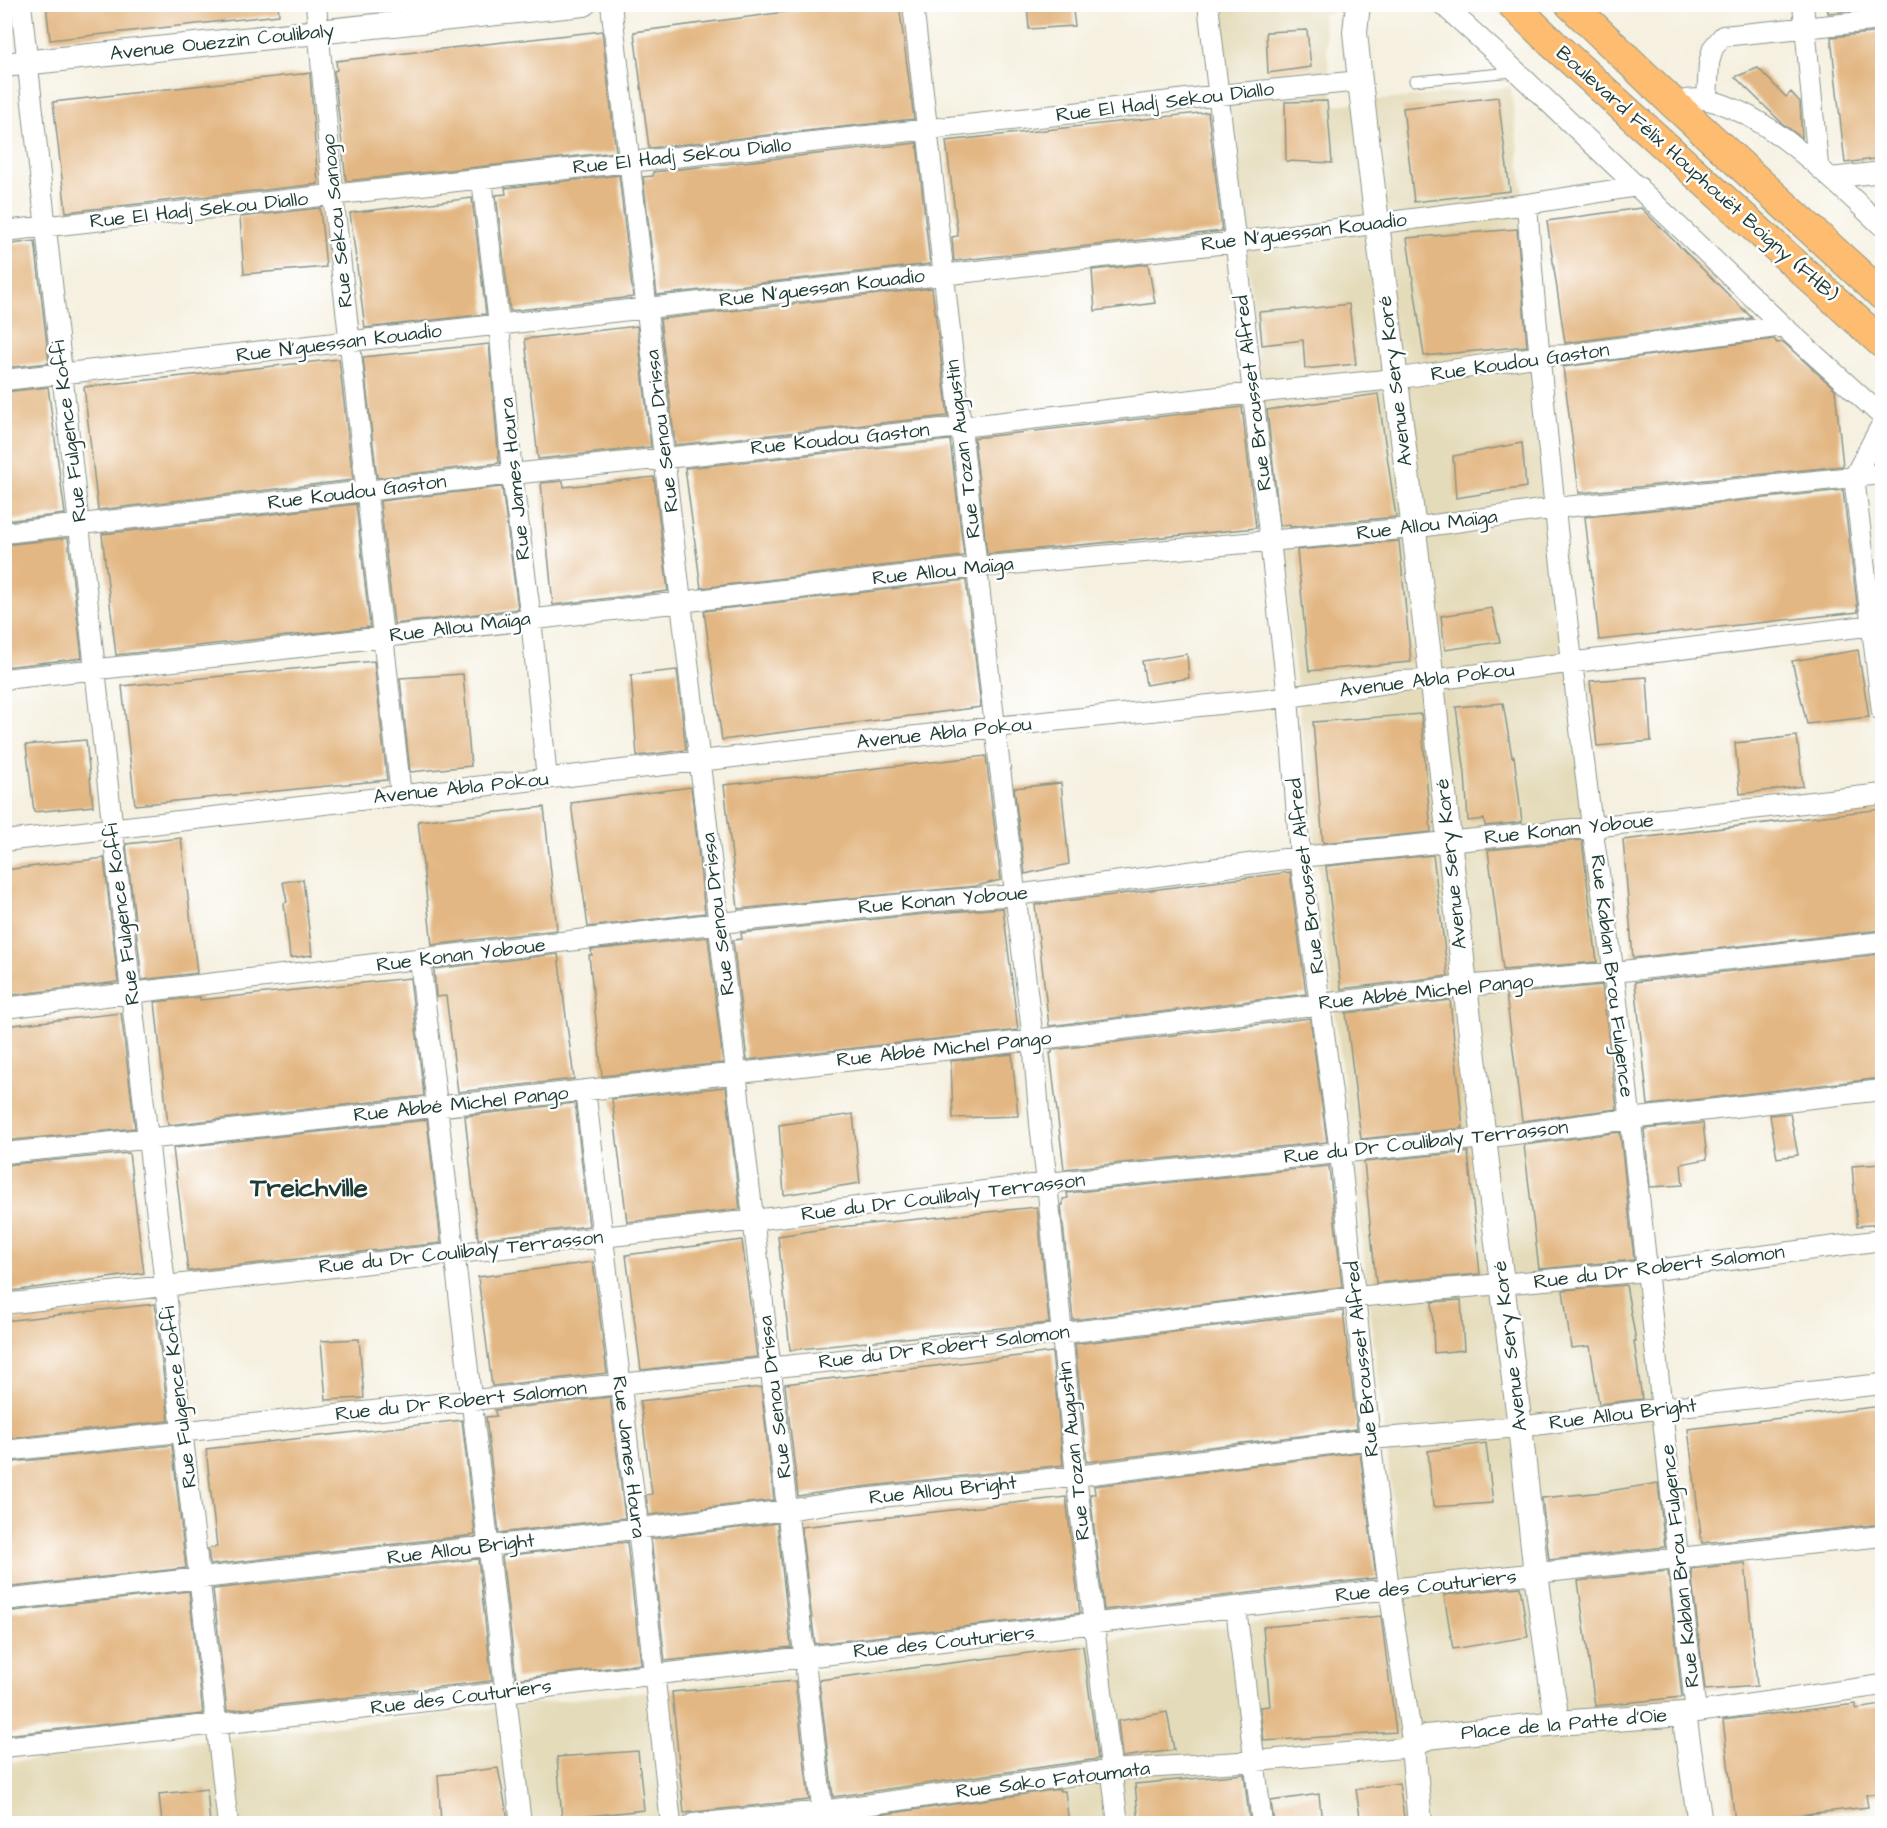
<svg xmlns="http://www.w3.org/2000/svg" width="1887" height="1828" font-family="'Architects Daughter',sans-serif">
  <rect width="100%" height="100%" fill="#fff"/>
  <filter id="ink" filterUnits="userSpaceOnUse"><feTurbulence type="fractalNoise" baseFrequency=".0167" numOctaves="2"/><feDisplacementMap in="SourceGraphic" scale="12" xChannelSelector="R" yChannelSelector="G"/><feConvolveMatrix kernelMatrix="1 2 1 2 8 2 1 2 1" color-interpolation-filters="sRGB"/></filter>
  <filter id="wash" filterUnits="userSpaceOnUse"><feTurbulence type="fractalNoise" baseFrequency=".008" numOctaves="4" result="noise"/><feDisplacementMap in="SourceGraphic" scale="24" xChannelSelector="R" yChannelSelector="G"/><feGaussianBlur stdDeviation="1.35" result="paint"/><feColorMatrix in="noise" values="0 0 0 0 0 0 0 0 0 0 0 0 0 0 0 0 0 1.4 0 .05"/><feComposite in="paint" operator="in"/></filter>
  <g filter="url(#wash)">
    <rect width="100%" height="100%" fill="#f5f0e0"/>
    <path fill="#e4dbba" d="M1217 5H1343L1344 11 1323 14 1333 105 1511 87 1697 1717 1713 1823 5 1824 4 1763 1405 1606Z"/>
    <g id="blocks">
      <path fill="#e3b783" d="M46 4H278L279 15 50 40Z
        M846 4H899L914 119 649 148 634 32Z
        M1027 4H1072L1075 26 1029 29Z
        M1827 4H1882V8L1828 13Z
        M1307 30 1311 67 1268 73 1266 32Z
        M602 31 616 152 346 181 334 71 337 70 336 61Z
        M1882 32V158L1845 163 1831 37Z
        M1758 68 1786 97 1791 92 1800 102 1802 138 1783 124 1735 77Z
        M310 73 318 184 66 212 53 102Z
        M1498 97 1510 191 1414 202 1403 108Z
        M1327 101 1332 163 1286 161 1285 102Z
        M1208 112 1222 231 954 261 952 237 958 236 946 141Z
        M917 143 930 264 657 295 643 177 653 176V172Z
        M619 175 633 297 510 311 496 195 506 194 505 188Z
        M472 198 486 314 365 328 350 213Z
        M320 208 326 267 244 274 240 217Z
        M1641 208 1752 318 1565 343 1547 221Z
        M1517 229 1527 346 1424 356 1407 238Z
        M35 241 49 363 4 368V245Z
        M1148 264 1155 303 1095 311 1092 270Z
        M932 288 948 416 675 445 660 319Z
        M1349 304 1356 364 1305 369 1303 340 1262 345 1259 312 1296 309V310Z
        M637 326 651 447 538 459 525 339Z
        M1774 339 1777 343 1783 342 1835 389 1843 466 1579 493 1563 367Z
        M489 344 499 463 377 478 363 357Z
        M339 359 353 480 98 510 84 387Z
        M48 387 65 514 4 521V392Z
        M1378 394 1396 517 1290 527V525L1280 526 1267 410Z
        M1242 407 1256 528 987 554 974 438Z
        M950 440 964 556 701 588 685 468Z
        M1522 443 1526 487 1456 498 1453 456Z
        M654 477 668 591 553 605 541 483 563 481 564 487Z
        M502 487 518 609 394 624 380 501Z
        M1843 490 1858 612 1599 640 1585 517Z
        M356 504 370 627 116 655 102 534Z
        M68 538 82 658 4 667V545Z
        M1399 541 1411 662 1309 671 1297 550Z
        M966 580 981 707 722 740 704 611Z
        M1492 608 1500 642 1445 650 1441 616Z
        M1858 650 1869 717 1807 724 1792 661Z
        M1187 654 1189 678 1146 685 1142 661Z
        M374 661 387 780 135 805 122 686Z
        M677 670 686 750 637 756 631 675Z
        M463 674 471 766 410 772 400 678Z
        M1647 677 1651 741 1597 746 1590 681Z
        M1503 703 1512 757 1514 756 1522 822 1485 826 1484 819 1468 821 1465 774 1456 707Z
        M1421 714 1431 832 1323 843 1313 722Z
        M1797 736 1803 786 1740 794 1735 743Z
        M86 740 93 806 34 812 26 745Z
        M986 756 1001 880 976 886 738 909 724 785Z
        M1061 783 1069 864 1025 874 1014 788Z
        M691 787 705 913 588 927 571 803Z
        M544 807 557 930 432 945 418 821Z
        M1882 809V930L1633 958 1623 840Z
        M181 838 197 973 142 980 126 844Z
        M1582 840 1597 962 1503 970 1488 850Z
        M1433 855 1448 976 1341 989 1326 866Z
        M104 858 118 982 4 996V870Z
        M1290 872 1306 994 1049 1026 1035 905Z
        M303 879 312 955 290 958 284 903 287 902 283 882Z
        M1003 908 1018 1030 747 1060 733 940 742 939 741 933 924 914Z
        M708 937 723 1063 602 1076 589 955H592L591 950Z
        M558 954 574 1079 458 1092 446 996 436 997 434 969Z
        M1882 954V1078L1648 1105 1635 982Z
        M410 978 424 1096 168 1125 155 1002 200 997V1000Z
        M1602 985 1617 1109 1522 1121 1506 994Z
        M1450 1000 1463 1128 1361 1139 1346 1013Z
        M121 1013 135 1128 4 1141V1026Z
        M1310 1018 1327 1142 1064 1169 1050 1053H1052V1050Z
        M1012 1054 1018 1116 953 1118 951 1061Z
        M726 1087 740 1209 627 1222 612 1099Z
        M575 1103 589 1226 478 1239 465 1116Z
        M1790 1113 1798 1155 1777 1158 1770 1115Z
        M853 1114 860 1183 784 1195 779 1125Z
        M427 1120 441 1243 188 1271 173 1148Z
        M1703 1123 1707 1159 1681 1164 1683 1185 1650 1187 1644 1129Z
        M1620 1132 1634 1260 1539 1269 1524 1145Z
        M1468 1152 1480 1274 1376 1283 1364 1162Z
        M129 1153 144 1273 4 1292V1165Z
        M1882 1164V1224L1857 1226 1852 1166Z
        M1329 1166 1342 1287 1073 1320 1061 1205H1063V1199L1068 1198 1067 1193Z
        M1037 1207 1049 1323 790 1350 778 1236 830 1228Z
        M742 1240 757 1357 641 1370 626 1255Z
        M593 1262 607 1373 492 1386 478 1277Z
        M1626 1285 1636 1341H1634L1642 1399 1599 1404 1590 1346 1571 1348 1563 1290Z
        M1461 1300 1464 1350 1434 1353 1432 1302Z
        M155 1304 169 1421 4 1439V1321Z
        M1343 1311 1357 1429 1087 1462 1075 1344Z
        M359 1339 364 1398 326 1400 321 1341Z
        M1052 1352 1063 1465 843 1489 798 1496 785 1384Z
        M761 1387 774 1500 649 1515 646 1495 652 1494 640 1401Z
        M610 1397 625 1518 499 1533 486 1417 496 1416 495 1410Z
        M1882 1406V1524L1702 1543 1688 1429Z
        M462 1420 475 1535 210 1565 208 1549 217 1547 206 1449Z
        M1486 1443 1493 1503 1433 1507 1428 1451Z
        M172 1445 186 1568 4 1588V1463Z
        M1360 1452 1376 1578 1104 1610 1090 1494H1095L1094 1486Z
        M1658 1483 1665 1547 1549 1560 1542 1498 1603 1492Z
        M1066 1497 1080 1613 815 1644 801 1527Z
        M777 1523 791 1647 665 1661 651 1539Z
        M627 1542 641 1664 516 1679 502 1556Z
        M478 1559 492 1681 227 1711 213 1589Z
        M1745 1563 1757 1686 1705 1690 1691 1569Z
        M1668 1571 1682 1697 1595 1706 1578 1581Z
        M1520 1587 1528 1637 1453 1649 1444 1595Z
        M189 1591 203 1714 4 1735V1612Z
        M1381 1616 1396 1732 1264 1741 1260 1707 1270 1706 1263 1627Z
        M1083 1646 1098 1759 833 1797 819 1680Z
        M795 1681 809 1800 684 1813 672 1692Z
        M1856 1704V1709L1882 1705V1793L1866 1795 1868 1807 1735 1822 1723 1720Z
        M1167 1712 1174 1750 1122 1757 1118 1721Z
        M638 1751 644 1810 562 1819 557 1757Z
        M498 1768 509 1824H441L438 1775Z
        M1244 1774 1250 1824H1139L1135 1784Z
        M1399 1783 1405 1824H1361L1356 1789Z
        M207 1789 210 1824H162L159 1794Z
        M1060 1789V1791H1065L1069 1824H836V1821Z
        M1319 1794 1322 1824H1274L1271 1801Z"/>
    </g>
  </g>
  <g filter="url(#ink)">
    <use href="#blocks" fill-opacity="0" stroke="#8a968a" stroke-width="1.5"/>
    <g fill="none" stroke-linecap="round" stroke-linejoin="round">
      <defs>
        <path id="service" d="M1414 81 1513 72"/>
        <path id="minor" d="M21 4 131 993 228 1824
          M316 4 333 195 401 795
          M611 4 824 1824
          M913 4 995 727 1033 1040 1040 1124 1047 1183 1076 1476 1118 1824
          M1442 4 1516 71 1783 326 1882 416
          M1803 4 1818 165
          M1707 99 1709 63 1713 48 1723 36 1882 20
          M1672 102C1683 101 1698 97 1708 100 1772 115 1835 183 1882 226
          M1831 178 1882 172
          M482 179 499 324 512 474 531 619 547 779
          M1527 204C1542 411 1566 619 1592 826 1599 876 1608 926 1614 977 1644 1222 1666 1467 1696 1712
          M4 231 1066 114 1219 95 1360 81
          M4 380 1236 242 1527 204 1638 186
          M1882 424 1854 477 1882 712
          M4 533 512 474 961 427 1253 393 1395 379 1540 356 1567 355 1783 326
          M4 679 240 654 977 567 1412 528 1555 508 1882 474
          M4 841 995 727 1288 697 1401 681 1431 680 1882 624
          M420 960 521 1824
          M4 1008 720 923 923 902 1016 895 1300 857 1593 827 1882 794
          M585 1090 638 1528 671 1824
          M4 1153 194 1134 1033 1040 1465 986 1614 972 1882 942
          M4 1304 754 1220 1047 1183 1484 1138 1630 1119 1882 1090
          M4 1451 887 1355 1355 1297 1647 1271 1882 1240
          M4 1600 559 1538 788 1510 844 1501 1076 1476 1370 1439 1520 1427 1662 1408 1882 1384
          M1236 1608 1262 1824
          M1684 1714 1882 1685
          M4 1747 367 1708 1389 1589 1882 1536
          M693 1824 823 1811 1110 1770 1256 1761 1413 1747 1389 1589 1370 1439 1340 1152 1300 857 1288 697 1208 4"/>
        <path id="tertiary" d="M1358 4 1355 32 1360 81 1429 656 1465 986 1520 1427 1536 1574 1557 1723
          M4 65 584 4
          M1420 1824 1413 1747 1427 1737 1557 1723 1684 1714 1700 1824"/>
        <path id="primary" d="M1512 4 1553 44 1882 343
          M1570 4 1672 102 1882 295"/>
      </defs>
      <use href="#service" stroke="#8a968a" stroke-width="11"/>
      <use href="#minor" stroke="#8a968a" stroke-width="22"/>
      <use href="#tertiary" stroke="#8a968a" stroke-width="26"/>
      <use href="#primary" stroke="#8a968a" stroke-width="32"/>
      <use href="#service" stroke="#fff" stroke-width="9"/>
      <use href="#minor" stroke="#fff" stroke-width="20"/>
      <use href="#tertiary" stroke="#fff" stroke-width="24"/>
      <use href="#primary" stroke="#fdbc70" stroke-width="30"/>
    </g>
  </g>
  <g text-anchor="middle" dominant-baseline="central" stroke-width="5" stroke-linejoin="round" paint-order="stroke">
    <g font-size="20" fill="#1f3d34" stroke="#fff">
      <text transform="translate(222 42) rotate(-6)">Avenue Ouezzin Coulibaly</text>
      <text transform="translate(1165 102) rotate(-7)">Rue El Hadj Sekou Diallo</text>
      <text transform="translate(682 156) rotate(-6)">Rue El Hadj Sekou Diallo</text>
      <text transform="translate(1697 174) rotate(42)">Boulevard Félix Houphouët Boigny (FHB)</text>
      <text transform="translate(199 210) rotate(-6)">Rue El Hadj Sekou Diallo</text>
      <text transform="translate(337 221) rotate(-96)">Rue Sekou Sanogo</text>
      <text transform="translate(1304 232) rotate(-7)">Rue N'guessan Kouadio</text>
      <text transform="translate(822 288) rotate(-7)">Rue N'guessan Kouadio</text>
      <text transform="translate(339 343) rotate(-7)">Rue N'guessan Kouadio</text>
      <text transform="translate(1520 362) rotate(-8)">Rue Koudou Gaston</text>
      <text transform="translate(1395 381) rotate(-97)">Avenue Sery Koré</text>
      <text transform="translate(1253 393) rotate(-97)">Rue Brousset Alfred</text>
      <text transform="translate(69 431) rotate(-97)">Rue Fulgence Koffi</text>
      <text transform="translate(662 431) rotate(-97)">Rue Senou Drissa</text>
      <text transform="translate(840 439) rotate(-6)">Rue Koudou Gaston</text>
      <text transform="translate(963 449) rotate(-97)">Rue Tozan Augustin</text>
      <text transform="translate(515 479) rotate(-96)">Rue James Houra</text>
      <text transform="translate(357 492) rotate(-7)">Rue Koudou Gaston</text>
      <text transform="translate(1427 525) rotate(-7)">Rue Allou Maïga</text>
      <text transform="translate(943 571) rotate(-6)">Rue Allou Maïga</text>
      <text transform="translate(460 627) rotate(-7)">Rue Allou Maïga</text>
      <text transform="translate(1427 680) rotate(-7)">Avenue Abla Pokou</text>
      <text transform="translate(944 733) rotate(-6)">Avenue Abla Pokou</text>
      <text transform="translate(461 788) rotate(-6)">Avenue Abla Pokou</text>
      <text transform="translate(1569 829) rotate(-6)">Rue Konan Yoboue</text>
      <text transform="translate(1451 864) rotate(-96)">Avenue Sery Koré</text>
      <text transform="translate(1306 876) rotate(-97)">Rue Brousset Alfred</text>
      <text transform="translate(943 900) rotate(-5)">Rue Konan Yoboue</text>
      <text transform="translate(122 914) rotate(-97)">Rue Fulgence Koffi</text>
      <text transform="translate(718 914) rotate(-97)">Rue Senou Drissa</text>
      <text transform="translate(461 955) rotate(-7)">Rue Konan Yoboue</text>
      <text transform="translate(1612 976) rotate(83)">Rue Kablan Brou Fulgence</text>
      <text transform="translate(1426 992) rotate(-6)">Rue Abbé Michel Pango</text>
      <text transform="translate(944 1049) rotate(-6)">Rue Abbé Michel Pango</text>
      <text transform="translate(461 1104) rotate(-6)">Rue Abbé Michel Pango</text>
      <text transform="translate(1426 1142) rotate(-6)">Rue du Dr Coulibaly Terrasson</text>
      <text transform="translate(943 1197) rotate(-7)">Rue du Dr Coulibaly Terrasson</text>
      <text transform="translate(461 1252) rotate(-6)">Rue du Dr Coulibaly Terrasson</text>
      <text transform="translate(1659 1267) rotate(-7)">Rue du Dr Robert Salomon</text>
      <text transform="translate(1510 1346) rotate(-97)">Avenue Sery Koré</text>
      <text transform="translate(944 1347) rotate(-7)">Rue du Dr Robert Salomon</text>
      <text transform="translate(1362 1359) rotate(-96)">Rue Brousset Alfred</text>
      <text transform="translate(179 1397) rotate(-97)">Rue Fulgence Koffi</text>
      <text transform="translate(775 1397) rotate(-97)">Rue Senou Drissa</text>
      <text transform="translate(461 1401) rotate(-6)">Rue du Dr Robert Salomon</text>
      <text transform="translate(1623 1414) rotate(-7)">Rue Allou Bright</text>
      <text transform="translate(1074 1451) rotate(-96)">Rue Tozan Augustin</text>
      <text transform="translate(629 1457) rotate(83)">Rue James Houra</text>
      <text transform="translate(943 1490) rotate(-6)">Rue Allou Bright</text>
      <text transform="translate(461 1549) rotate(-7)">Rue Allou Bright</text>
      <text transform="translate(1680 1566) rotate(-96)">Rue Kablan Brou Fulgence</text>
      <text transform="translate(1426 1586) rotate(-6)">Rue des Couturiers</text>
      <text transform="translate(944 1642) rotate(-6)">Rue des Couturiers</text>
      <text transform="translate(461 1697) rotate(-7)">Rue des Couturiers</text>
      <text transform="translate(1564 1724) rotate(-5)">Place de la Patte d'Oie</text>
      <text transform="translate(1053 1780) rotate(-7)">Rue Sako Fatoumata</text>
    </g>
    <g font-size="26" font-weight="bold" fill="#1f3d34" stroke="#fff">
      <text x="309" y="1188">Treichville</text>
    </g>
  </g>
  <rect width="1887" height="1828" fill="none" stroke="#fff" stroke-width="24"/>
</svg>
